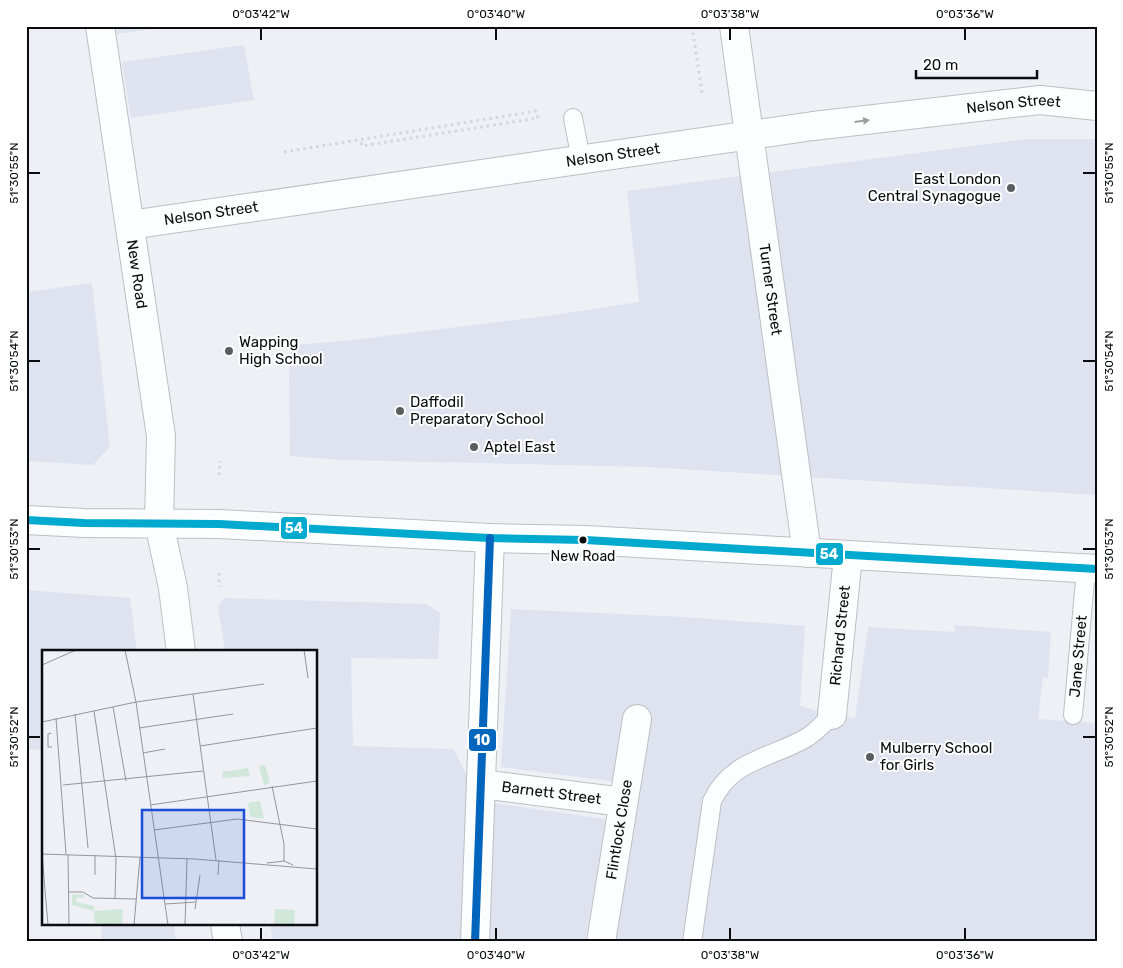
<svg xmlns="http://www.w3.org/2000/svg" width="1123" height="968" font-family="Rubik,sans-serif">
  <rect width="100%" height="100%" fill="#eef0f6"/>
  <path fill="#dee3ef" d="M116 26H173L117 34Z
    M244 45 254 100 131 118 122 62Z
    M1025 139H1097V495L647 467 341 460 290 456 289 375 291 345 344 341 554 315 639 302 627 191Z
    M92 283 110 447 93 465 26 461V292Z
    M26 590 130 598 137 652H44V750L26 749Z
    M224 598 427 604 440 613 438 659 351 658 353 746 454 749 479 801 606 819 585 942H273L270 924H316V652H225L218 607Z
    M511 609 684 617 805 626 800 706 832 715 855 718 868 627 954 632 955 625 1051 632 1048 678 1043 677 1038 719 1095 723 1097 709V942H614L637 789 610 781 501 767Z
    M102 924H174L176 942H101Z"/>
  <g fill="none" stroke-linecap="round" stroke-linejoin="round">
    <defs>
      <g id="lane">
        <path d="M573 118 581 160"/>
        <path id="s1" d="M1073 715 1086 569"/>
        <path d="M692 942 712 801C732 759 770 759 806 738 815 733 824 723 832 715"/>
      </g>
      <g id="street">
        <path id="s2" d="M734 26 807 553"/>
        <path id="s3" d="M130 225 813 126 1040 100 1097 106"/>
        <path id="s4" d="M832 715 848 556"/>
        <path id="s5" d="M481 784 623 802"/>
        <path d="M475 942 490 538"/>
        <path id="s6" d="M601 942 637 719"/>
      </g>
      <g id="secondary">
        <path id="s7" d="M100 26 161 436 159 523 173 588 181 652"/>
        <path d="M225 924 228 942"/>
      </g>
      <path id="highway" d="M26 520 84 523 219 524 490 538 585 540 1097 569"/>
    </defs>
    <use href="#lane" stroke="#bdbfc3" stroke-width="20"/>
    <use href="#street" stroke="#bdbfc3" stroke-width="30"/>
    <use href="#secondary" stroke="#bdbfc3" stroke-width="30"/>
    <use href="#highway" stroke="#bdbfc3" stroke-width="30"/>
    <path stroke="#d5d6d8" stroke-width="3" stroke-dasharray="2.5 4" stroke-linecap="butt" d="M692 26 702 93
      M284 152 536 111 538 118 362 146 360 139
      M219 475 220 461
      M219 573V587"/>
    <use href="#lane" stroke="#fcfdfe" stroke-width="18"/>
    <use href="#street" stroke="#fcfdfe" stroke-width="28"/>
    <use href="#secondary" stroke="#fcfdfe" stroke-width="28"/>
    <use href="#highway" stroke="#fcfdfe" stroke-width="28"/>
    <defs>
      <path id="bus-1" d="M26 520 84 523 219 524 490 538 585 540 1097 569"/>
      <path id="bus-2" d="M475 942 490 538"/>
    </defs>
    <use href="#bus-1" stroke="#fff" stroke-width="11"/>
    <use href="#bus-2" stroke="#fff" stroke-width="11"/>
    <use href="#bus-1" stroke="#00a9ce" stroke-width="8"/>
    <use href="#bus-2" stroke="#0065bd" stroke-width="8"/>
  </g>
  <defs><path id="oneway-solid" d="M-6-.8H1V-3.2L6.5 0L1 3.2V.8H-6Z" transform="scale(1.25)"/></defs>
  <use fill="#9c9d9f" href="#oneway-solid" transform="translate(862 121) rotate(-7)"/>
  <path fill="none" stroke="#0b0c10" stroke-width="2" d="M261 28V40M496 28V40M730 28V40M965 28V40M28 173H40M1083 173H1096M28 361H40M1083 361H1096M28 549H40M1083 549H1096M28 737H40M1083 737H1096M261 928V940M496 928V940M730 928V940M965 928V940"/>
  <g fill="#5a5c60" stroke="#fff" stroke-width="2">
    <circle cx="1011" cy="188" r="5"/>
    <circle cx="229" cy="351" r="5"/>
    <circle cx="400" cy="411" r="5"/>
    <circle cx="474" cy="447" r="5"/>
    <circle cx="870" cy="757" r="5"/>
  </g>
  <circle fill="#0b0c10" stroke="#fff" stroke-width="2" cx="583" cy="540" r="4.5"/>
  <g text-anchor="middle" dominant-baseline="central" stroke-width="4" stroke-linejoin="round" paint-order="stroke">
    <g font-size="14" fill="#0b0c10" stroke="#fff">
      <text x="583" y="556">New Road</text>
    </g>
    <g font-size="15" fill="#0b0c10" stroke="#fff">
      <text stroke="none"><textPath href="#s3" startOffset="892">Nelson Street</textPath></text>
      <text stroke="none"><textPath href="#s3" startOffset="488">Nelson Street</textPath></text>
      <text stroke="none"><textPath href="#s3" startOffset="82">Nelson Street</textPath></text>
      <text stroke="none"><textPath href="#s7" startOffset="251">New Road</textPath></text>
      <text stroke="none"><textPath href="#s2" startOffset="266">Turner Street</textPath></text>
      <text stroke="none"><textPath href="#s4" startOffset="80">Richard Street</textPath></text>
      <text stroke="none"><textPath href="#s1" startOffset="59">Jane Street</textPath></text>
      <text stroke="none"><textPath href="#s5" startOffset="71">Barnett Street</textPath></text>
      <text stroke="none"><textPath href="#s6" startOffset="114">Flintlock Close</textPath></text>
    </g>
    <g font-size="15" fill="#0b0c10" stroke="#fff" text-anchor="start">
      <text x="1001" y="179" text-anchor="end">East London<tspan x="1001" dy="17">Central Synagogue</tspan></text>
      <text x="239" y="342">Wapping<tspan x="239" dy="17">High School</tspan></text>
      <text x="410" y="402">Daffodil<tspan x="410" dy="17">Preparatory School</tspan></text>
      <text x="484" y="447">Aptel East</text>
      <text x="880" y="748">Mulberry School<tspan x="880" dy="17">for Girls</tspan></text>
    </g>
  </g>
  <g transform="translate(42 650)">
    <rect width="275" height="275" fill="#eef0f6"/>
    <path d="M223 115 228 133 222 135 217 116ZM206 118 208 126 181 128 180 122ZM218 151 222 169 208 167 206 153ZM42 244V248L35 247 34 252 52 256V261L81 259 80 275 53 273 52 261 30 255V245ZM233 259 253 260 252 275H232Z" fill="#d1e7d9"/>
    <path fill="none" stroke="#93959a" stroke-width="1" d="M83 0 94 52 126 275M262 0 266 28M0 15 34 0M151 44 174 210M71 57 84 131M52 61 74 209 73 248M33 64 46 198M14 68 24 204M0 72 94 52 222 34M97 78 191 64M9 83 6 84V97H10M158 96 275 78M101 103 123 99M21 135 161 121M230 136 242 194V211M108 155 275 131M112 180 195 169 275 179M0 204 6 275M0 204 153 209 275 219M26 205 27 275M225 213 242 211 251 215M53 225V205M176 225 177 210M27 242H41L51 248 95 249M123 254 154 252M153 259 158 225M92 275 98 207M143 275 145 209"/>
    <path fill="#1d4ed8" fill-opacity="0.15" stroke="#1d4ed8" stroke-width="2.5" d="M100 160H202V248H100Z"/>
    <rect width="275" height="275" fill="none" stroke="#0b0c10" stroke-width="2.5"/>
  </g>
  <g stroke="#fff" stroke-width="2">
    <rect x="280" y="516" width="28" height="24" rx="5" fill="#00a9ce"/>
    <rect x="815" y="542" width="29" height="24" rx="5" fill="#00a9ce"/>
    <rect x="468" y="728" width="29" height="24" rx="5" fill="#0065bd"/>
  </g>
  <g font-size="14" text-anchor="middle" font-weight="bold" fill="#fff">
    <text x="294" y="533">54</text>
    <text x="829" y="559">54</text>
    <text x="482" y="745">10</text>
  </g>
  <rect width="1123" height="968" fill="none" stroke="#ffffff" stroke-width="55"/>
  <path d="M916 70v8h121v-8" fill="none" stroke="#0b0c10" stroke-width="2.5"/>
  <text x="923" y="70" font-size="15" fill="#0b0c10" stroke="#ffffff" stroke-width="4" paint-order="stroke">20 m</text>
  <rect x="28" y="28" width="1068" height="912" fill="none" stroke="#0b0c10" stroke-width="2"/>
  <g font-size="12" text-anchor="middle" fill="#0b0c10">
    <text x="261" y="18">0°03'42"W</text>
    <text x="496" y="18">0°03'40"W</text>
    <text x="730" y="18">0°03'38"W</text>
    <text x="965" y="18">0°03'36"W</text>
    <text transform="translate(14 173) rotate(-90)" y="4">51°30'55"N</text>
    <text transform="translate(1109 173) rotate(-90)" y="4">51°30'55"N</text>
    <text transform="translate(14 361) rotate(-90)" y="4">51°30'54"N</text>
    <text transform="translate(1109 361) rotate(-90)" y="4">51°30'54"N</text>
    <text transform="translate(14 549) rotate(-90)" y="4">51°30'53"N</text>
    <text transform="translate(1109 549) rotate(-90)" y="4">51°30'53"N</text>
    <text transform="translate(14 737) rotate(-90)" y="4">51°30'52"N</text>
    <text transform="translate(1109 737) rotate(-90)" y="4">51°30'52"N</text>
    <text x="261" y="959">0°03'42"W</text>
    <text x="496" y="959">0°03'40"W</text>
    <text x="730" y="959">0°03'38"W</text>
    <text x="965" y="959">0°03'36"W</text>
  </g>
</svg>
